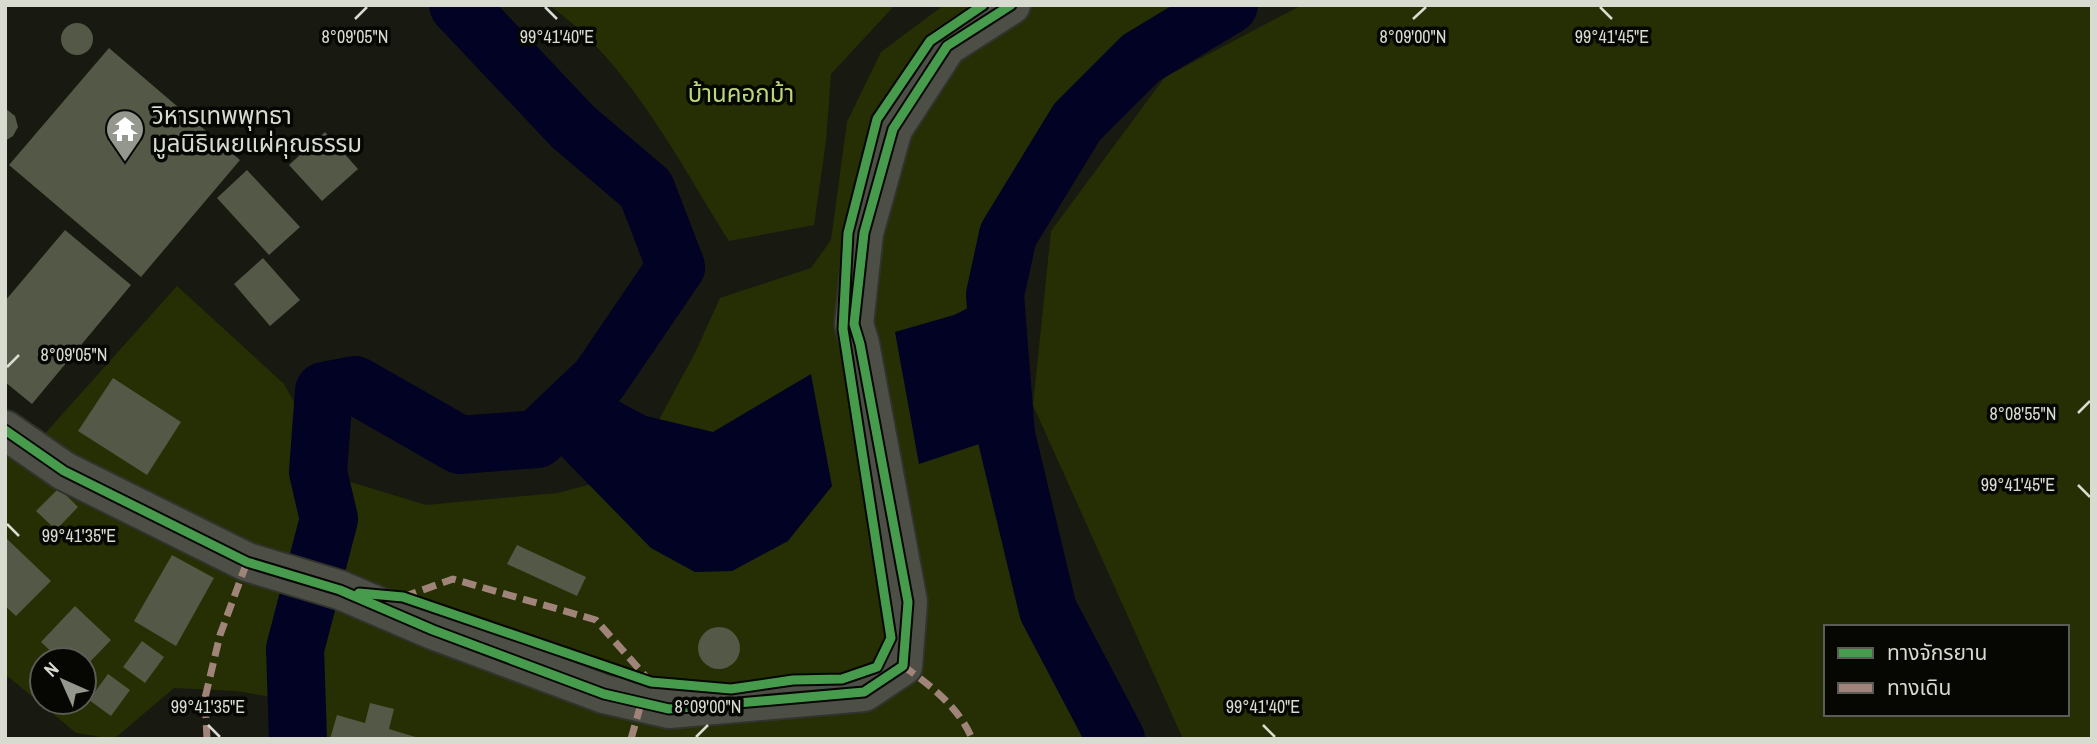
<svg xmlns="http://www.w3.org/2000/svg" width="2097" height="744" font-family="'Archivo Narrow','Noto Sans Thai',sans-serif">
  <rect width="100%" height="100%" fill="#181a11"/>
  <path fill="#252f03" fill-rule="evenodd" d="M548 5H895L831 74 826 141 814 225 729 241C680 163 626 57 548 5Z
    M944 5H1229L1141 58 1077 122 1008 235 995 295 1006 435 1048 610 1116 739H298L296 701 236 691 174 688 114 739 76 733 5 674V430L32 448 177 286 284 384 302 416 318 472 426 505 558 493 610 479 648 440 695 353 720 298 811 268 831 240 847 122 881 52ZM42 660H84V702H42Z
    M1302 5H2092V739H1183L1033 405 1051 231 1165 77ZM1826 627H2067V714H1826Z"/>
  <path fill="#020224" d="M995 295 1006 435 919 464 895 332 954 315Z
    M811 374 832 486 788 541 732 571 695 572 651 548 559 454 537 439 592 387 646 416 713 432Z"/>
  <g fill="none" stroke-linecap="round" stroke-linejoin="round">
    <path stroke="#020224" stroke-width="58" d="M298 739 295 649 329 519 318 472 324 391 355 385 460 445 537 439 599 380 676 267 646 189 573 127 458 5
      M1116 739 1048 610 1006 435 995 295 1008 235 1077 122 1141 58 1229 5"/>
  </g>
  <path fill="#535847" d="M61 39a16 16 0 1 1 32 0a16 16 0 1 1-32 0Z
    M109 48 240 160 141 277 9 165Z
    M5 108 15 116 18 127 13 136 5 141Z
    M325 132 358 169 322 201 289 165Z
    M247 170 300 227 269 255 217 198Z
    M65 230 131 285 32 404 5 382V301Z
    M263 258 300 300 270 326 234 284Z
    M113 378 181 422 147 475 78 431Z
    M59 488 78 507 56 530 36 511Z
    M5 537 51 581 16 616 5 606Z
    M517 545 586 577 577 596 507 564Z
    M172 555 214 578 176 646 134 621Z
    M75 606 111 640 84 668V660H60L41 642Z
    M698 648a21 21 0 1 1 42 0a21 21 0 1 1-42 0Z
    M142 641 164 657 145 683 123 667Z
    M108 674 130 690 111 716 89 700Z
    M370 703 394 709 389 729 422 739H330L337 715 365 723Z"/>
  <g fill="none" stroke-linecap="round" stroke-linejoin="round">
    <defs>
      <path id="street" d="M5 430 64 471 247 562 340 590 433 630 604 694 669 709 864 692 903 666 908 602 860 344 854 324 864 233 893 129 947 46 1011 5"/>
    </defs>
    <use href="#street" stroke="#31332d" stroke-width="42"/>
    <use href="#street" stroke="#4d4f47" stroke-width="38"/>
    <path stroke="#a18479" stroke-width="7" stroke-dasharray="14 7" stroke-linecap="butt" d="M403 597 453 579 596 620 647 678
      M903 666C929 684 960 708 972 739
      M207 739 205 698 220 635 247 562
      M631 739 641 704"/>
    <defs>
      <path id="cycleway" d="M5 430 64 471 247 562 340 590 433 630 604 694 669 709 864 692 903 666 908 602 860 344 854 324 864 233 893 129 947 46 1011 5
        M359 593 403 597 651 682 731 689 793 680 842 679 877 667 891 638 843 329 848 233 877 119 930 41 983 5"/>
    </defs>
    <use href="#cycleway" stroke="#060703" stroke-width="13"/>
    <use href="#cycleway" stroke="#469c4c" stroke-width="9"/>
  </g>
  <path fill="none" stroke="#d7dbd0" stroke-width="2.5" d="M545 7 557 19M1600 7 1612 19M355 19 367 7M1413 19 1426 7M7 367 19 355M2078 413 2090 401M2078 485 2090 497M7 524 19 536M208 725 220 737M1263 725 1275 737M696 737 708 725"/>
  <defs>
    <symbol id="temple-pin" viewBox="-11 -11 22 30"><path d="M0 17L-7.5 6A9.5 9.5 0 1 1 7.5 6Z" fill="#94978d" stroke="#060703"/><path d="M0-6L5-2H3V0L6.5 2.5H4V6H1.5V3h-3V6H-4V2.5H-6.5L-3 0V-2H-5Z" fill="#fff"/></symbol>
  </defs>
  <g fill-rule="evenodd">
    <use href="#temple-pin" x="103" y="107" width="44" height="60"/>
  </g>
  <g text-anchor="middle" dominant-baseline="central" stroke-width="7" stroke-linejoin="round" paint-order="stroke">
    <g font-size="24" fill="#bcd67a" stroke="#060703">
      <text x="741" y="93">บ้านคอกม้า</text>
    </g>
    <g font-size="24" fill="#d7dbd0" stroke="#060703" text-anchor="start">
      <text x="152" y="115">วิหารเทพพุทธา<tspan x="152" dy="28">มูลนิธิเผยแผ่คุณธรรม</tspan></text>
    </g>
  </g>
  <g font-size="18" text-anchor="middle" fill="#d7dbd0" stroke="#060703" stroke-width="7" stroke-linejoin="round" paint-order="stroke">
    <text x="355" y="43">8°09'05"N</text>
    <text x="557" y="43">99°41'40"E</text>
    <text x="1612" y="43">99°41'45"E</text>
    <text x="1413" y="43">8°09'00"N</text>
    <text x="74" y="361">8°09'05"N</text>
    <text x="2023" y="420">8°08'55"N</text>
    <text x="2018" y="491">99°41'45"E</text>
    <text x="79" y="542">99°41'35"E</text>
    <text x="208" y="713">99°41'35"E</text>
    <text x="708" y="713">8°09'00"N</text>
    <text x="1263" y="713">99°41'40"E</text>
  </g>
  <rect width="2097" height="744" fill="none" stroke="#d7dbd0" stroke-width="14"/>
  <rect x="1824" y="625" width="245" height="91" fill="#060703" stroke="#5a5c55" stroke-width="2"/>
  <rect x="1838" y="648" width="35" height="10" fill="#469c4c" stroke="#5a5c55" stroke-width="2"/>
  <text x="1887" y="660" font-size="21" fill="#d7dbd0">ทางจักรยาน</text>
  <rect x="1838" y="683" width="35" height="10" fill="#a18479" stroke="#5a5c55" stroke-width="2"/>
  <text x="1887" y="695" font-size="21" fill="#d7dbd0">ทางเดิน</text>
  <g transform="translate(63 681) rotate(315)"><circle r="33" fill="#060703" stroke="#5a5c55" stroke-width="2"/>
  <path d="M0-5L12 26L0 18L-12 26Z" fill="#94978d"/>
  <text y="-10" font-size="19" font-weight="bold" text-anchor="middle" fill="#d7dbd0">N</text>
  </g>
</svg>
